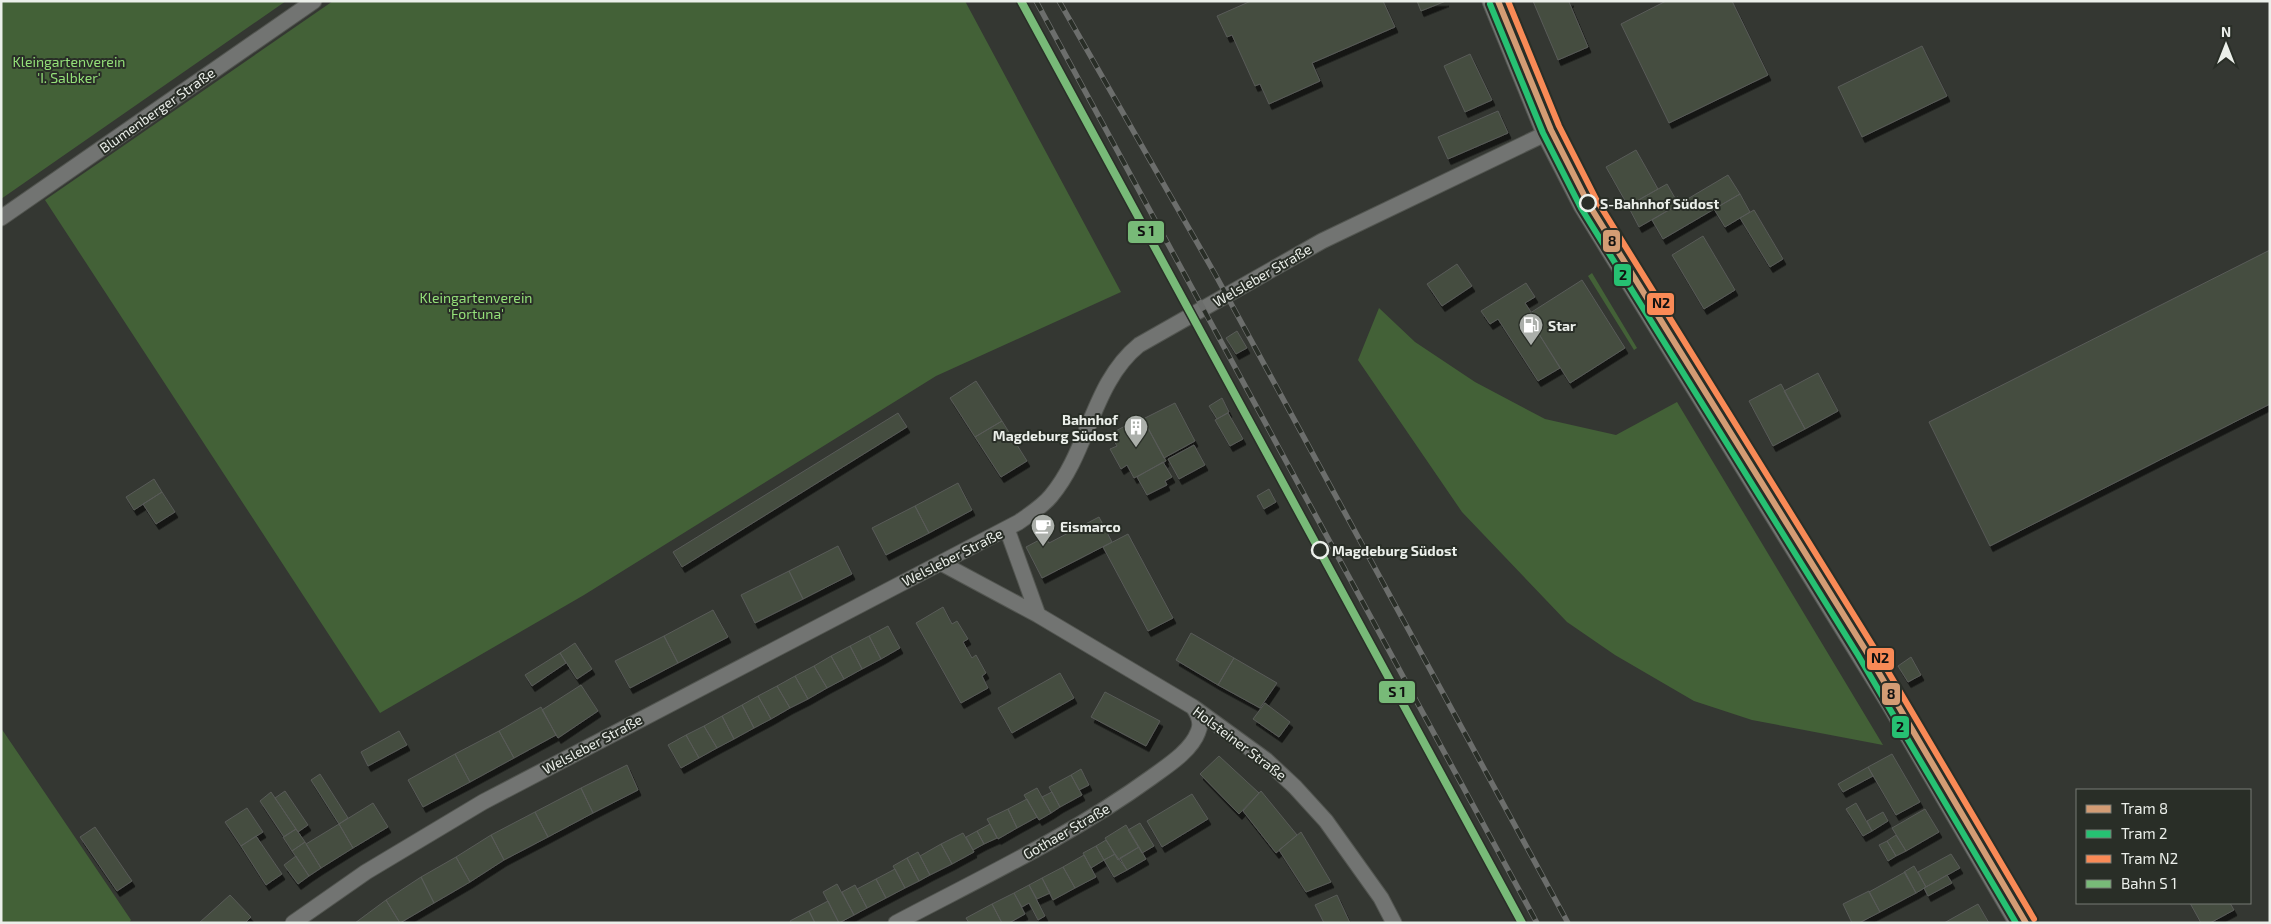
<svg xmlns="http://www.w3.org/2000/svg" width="2271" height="924" font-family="'Exo 2',sans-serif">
  <defs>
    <filter id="shadow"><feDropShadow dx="3" dy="5.5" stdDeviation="0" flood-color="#0009"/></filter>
  </defs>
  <rect width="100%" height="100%" fill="#343732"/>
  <path fill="#436137" d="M1 1H286L1 199Z
    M333 1H965L1121 292 936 376 584 595 380 713 45 200Z
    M1592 273 1637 348 1634 350 1588 276Z
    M1379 308 1415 342 1475 382 1545 419 1616 435 1677 402 1883 745 1752 720 1694 701 1615 655 1567 622 1462 512 1358 360Z
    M1 728 131 920 129 923H1Z"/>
  <path fill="#444d41" stroke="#595b58" filter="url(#shadow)" d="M1251 1H1383L1395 27 1312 63 1320 81 1269 104 1260 84 1255 86 1232 35 1227 37 1217 16Z
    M1417 1H1446L1421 11Z
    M1533 1H1571L1569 2 1588 47 1558 60Z
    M1666 1H1732L1768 75 1669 123 1621 24Z
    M1922 46 1947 96 1862 137 1838 87Z
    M1470 54 1492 100 1465 112 1444 66Z
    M1498 111 1508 133 1448 159 1438 137Z
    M1636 150 1658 189 1628 206 1606 167Z
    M1728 175 1740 194 1663 239 1652 220Z
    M1667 184 1675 198 1678 197 1681 203 1639 227 1628 206Z
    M1740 194 1750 212 1725 227 1714 209Z
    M1754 210 1783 259 1770 267 1740 218Z
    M1703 236 1735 290 1704 309 1672 255Z
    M2270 250V404L1990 546 1929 422Z
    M1457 264 1472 286 1442 306 1427 284Z
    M1582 280 1625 348 1570 383 1527 315Z
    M1526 283 1535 297 1525 303 1531 312 1527 315 1560 368 1538 381 1498 319 1490 324 1481 311Z
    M1237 331 1247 348 1236 354 1226 338Z
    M1818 373 1838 411 1805 429 1784 391Z
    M976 381 1002 421 975 437 950 398Z
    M1781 384 1805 429 1773 446 1749 401Z
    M1222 398 1229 412 1217 419 1209 406Z
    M1175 403 1195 441 1164 458 1143 419Z
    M898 413 907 427 682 567 673 552Z
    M1228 413 1243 439 1230 446 1215 420Z
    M1142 417 1166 461 1134 478 1127 465 1121 469 1110 449 1117 446 1110 434Z
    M1002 421 1027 461 1001 477 975 437Z
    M1194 445 1205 465 1179 479 1168 459Z
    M1163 462 1172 477 1165 481 1167 485 1147 495 1137 477Z
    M154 479 162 492 134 510 126 497Z
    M958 483 972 510 929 533 915 506Z
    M1269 489 1276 502 1264 509 1257 496Z
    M162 492 175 512 156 524 143 504Z
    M915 506 929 533 886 555 872 528Z
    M1099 517 1112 542 1042 578 1026 547 1045 537 1049 543Z
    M1128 534 1173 618 1148 631 1103 547Z
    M838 546 852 574 803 599 789 571Z
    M789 571 803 599 755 623 741 595Z
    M943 607 952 624 957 621 968 639 963 642 972 658 976 655 986 673 982 676 988 688 961 703 916 623Z
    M713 610 728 637 678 663 664 636Z
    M888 626 900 648 881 659 869 636Z
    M1191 633 1234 658 1218 685 1176 660Z
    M664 636 678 663 630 688 615 661Z
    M869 636 881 659 862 669 850 646Z
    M575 643 592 669 577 679 560 653Z
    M850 646 862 669 844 679 831 656Z
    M560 653 566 663 532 686 525 675Z
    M831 656 844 679 827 688 814 666Z
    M1911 657 1921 675 1908 682 1898 666Z
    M1234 658 1277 683 1260 708 1218 685Z
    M814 666 827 688 808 699 795 676Z
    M1060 673 1074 698 1012 733 998 708Z
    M795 676 808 699 790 708 777 686Z
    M581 685 598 711 558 738 542 710Z
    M777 686 790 708 771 719 758 696Z
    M1105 692 1160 721 1146 746 1091 717Z
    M758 696 771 719 754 728 742 705Z
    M1265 703 1290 722 1279 737 1253 719Z
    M742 705 754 728 734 739 722 716Z
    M541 707 556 735 514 758 499 731Z
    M722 716 734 739 717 748 704 726Z
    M704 726 717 748 699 758 686 735Z
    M399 731 407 745 368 766 361 752Z
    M499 731 514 758 470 782 455 754Z
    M686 735 699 758 681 768 668 745Z
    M455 754 470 782 423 807 408 780Z
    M1892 754 1920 802 1896 815 1868 767Z
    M1219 756 1259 793 1239 814 1200 774Z
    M627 765 638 790 593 813 581 788Z
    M1868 767 1873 776 1843 792 1838 784Z
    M1081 769 1089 785 1079 790 1071 775Z
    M320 774 348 818 339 824 311 780Z
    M1071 775 1082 795 1060 807 1049 787Z
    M581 788 593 813 548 837 535 812Z
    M1037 788 1051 813 1039 820 1024 795Z
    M285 791 308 825 298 832 275 798Z
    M1261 791 1297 835 1276 853 1243 811Z
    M271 792 296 829 284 837 260 801Z
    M1052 792 1060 807 1051 813 1042 797Z
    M1192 794 1208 819 1162 847 1147 821Z
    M1027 799 1037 817 1017 828 1008 809Z
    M373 803 388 827 353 848 339 824Z
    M1856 803 1872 831 1863 836 1846 809Z
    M247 808 263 832 241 846 225 822Z
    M1008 809 1017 828 998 839 987 819Z
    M1925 809 1939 832 1906 851 1892 828Z
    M535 812 548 837 504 860 491 835Z
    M1883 812 1888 821 1872 831 1867 821Z
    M1140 823 1154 846 1142 853 1128 830Z
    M339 824 353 848 321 868 306 844Z
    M990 824 997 838 984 844 977 831Z
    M1126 825 1139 847 1118 860 1105 838Z
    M95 827 132 881 117 891 80 837Z
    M296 829 305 842 292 851 283 837Z
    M977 831 984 844 973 850 966 837Z
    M1301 832 1331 882 1306 892 1279 850Z
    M963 833 974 852 952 864 941 844Z
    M491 835 504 860 470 882 456 857Z
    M1896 835 1906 851 1896 856 1887 841Z
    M256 836 282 874 266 885 241 846Z
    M1106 840 1115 854 1104 860 1096 846Z
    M1887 841 1896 856 1888 861 1879 845Z
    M305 842 321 868 309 876 292 851Z
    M941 844 952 864 930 875 920 856Z
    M1096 846 1104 860 1091 868 1083 853Z
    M1139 847 1146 859 1127 870 1120 858Z
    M918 852 930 875 919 881 907 858Z
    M1115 854 1127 870 1114 877 1104 860Z
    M1951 854 1960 868 1926 887 1918 872Z
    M1084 855 1096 877 1075 888 1063 867Z
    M296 856 309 876 298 884 284 865Z
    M456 857 470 882 434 903 421 877Z
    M907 858 919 881 905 888 893 866Z
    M1914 866 1926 887 1916 893 1904 872Z
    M1063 867 1075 888 1053 900 1042 878Z
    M895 869 905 888 886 898 876 879Z
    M1905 872 1916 893 1880 912 1869 892Z
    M1947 875 1952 883 1928 896 1924 888Z
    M421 877 434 903 400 923 386 900Z
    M1042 878 1050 893 1037 899 1029 885Z
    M876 879 886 898 867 908 857 889Z
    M837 884 854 915 839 923 823 892Z
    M855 885 867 908 854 915 842 892Z
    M1029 885 1045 916 1038 920 1029 903 1022 907 1014 893Z
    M1869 891 1880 912 1859 923H1852L1843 904Z
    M1014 893 1025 914 1009 923H1002L992 904Z
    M230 895 251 917 245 923H199Z
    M1337 895 1350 923H1324L1315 905Z
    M386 900 400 923H355Z
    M828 901 839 923H815L809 911Z
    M2190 903H2230L2234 910 2210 923H2201Z
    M992 904 1002 923H969L966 918Z
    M1978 904 1989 923H1944Z
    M809 911 815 923H791L790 921Z"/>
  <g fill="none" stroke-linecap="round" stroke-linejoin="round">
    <defs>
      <path id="minor" d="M1 218 314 1
        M1007 529 1038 615 1193 707 1266 760 1295 787 1326 821 1381 898 1394 923
        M941 563 1038 615
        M293 923 366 872 483 802 1019 522C1030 514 1042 507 1051 496 1089 451 1092 383 1139 345L1322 241 1547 133
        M896 923C983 877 1072 835 1152 777 1167 766 1191 751 1198 732 1202 724 1198 714 1193 707"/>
      <path id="secondary" d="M1493 1 1547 133 1584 205 1891 702 2020 923"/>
    </defs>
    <use href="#minor" stroke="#525550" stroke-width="17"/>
    <use href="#secondary" stroke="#525550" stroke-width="23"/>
    <use href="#minor" stroke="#727472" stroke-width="15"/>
    <use href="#secondary" stroke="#727472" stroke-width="21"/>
    <defs>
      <path id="rail" d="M1036 1 1537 923
        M1059 1 1215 274 1568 923"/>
    </defs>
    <use href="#rail" stroke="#6c6e6c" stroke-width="5.5"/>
    <use href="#rail" stroke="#292e27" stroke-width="4" stroke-dasharray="11" stroke-linecap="butt"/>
    <defs>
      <path id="rail-1" d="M1021 1 1522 923"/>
    </defs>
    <use href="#rail-1" stroke="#292e27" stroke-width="11"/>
    <use href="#rail-1" stroke="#78ba78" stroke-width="8"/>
    <defs>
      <path id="tram-1" d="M1498 1 1551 130 1588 203 1866 651 2026 923"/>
      <path id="tram-2" d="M1490 4 1543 133 1581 208 1858 655 2016 923"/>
      <path id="tram-3" d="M1508 1 1559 126 1596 199 1873 646 2034 919"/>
    </defs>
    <use href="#tram-1" stroke="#292e27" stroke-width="10"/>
    <use href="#tram-2" stroke="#292e27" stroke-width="10"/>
    <use href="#tram-3" stroke="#292e27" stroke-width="10"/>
    <use href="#tram-1" stroke="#d39c74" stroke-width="6"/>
    <use href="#tram-2" stroke="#26c172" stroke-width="6"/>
    <use href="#tram-3" stroke="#f98a56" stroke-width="6"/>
  </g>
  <defs>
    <symbol id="fuel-pin" viewBox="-11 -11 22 30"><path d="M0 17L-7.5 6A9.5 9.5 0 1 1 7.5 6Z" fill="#abafaa" stroke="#292e27"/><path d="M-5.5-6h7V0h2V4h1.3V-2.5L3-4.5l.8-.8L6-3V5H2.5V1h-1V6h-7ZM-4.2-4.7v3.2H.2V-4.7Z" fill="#fff"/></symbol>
    <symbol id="building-pin" viewBox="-11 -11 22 30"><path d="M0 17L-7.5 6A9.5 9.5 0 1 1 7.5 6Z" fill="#abafaa" stroke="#292e27"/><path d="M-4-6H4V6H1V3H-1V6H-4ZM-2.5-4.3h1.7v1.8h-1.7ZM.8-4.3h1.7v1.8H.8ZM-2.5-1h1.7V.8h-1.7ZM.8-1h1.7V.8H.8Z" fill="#fff"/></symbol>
    <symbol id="cafe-pin" viewBox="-11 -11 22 30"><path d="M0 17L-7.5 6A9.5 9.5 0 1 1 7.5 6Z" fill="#abafaa" stroke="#292e27"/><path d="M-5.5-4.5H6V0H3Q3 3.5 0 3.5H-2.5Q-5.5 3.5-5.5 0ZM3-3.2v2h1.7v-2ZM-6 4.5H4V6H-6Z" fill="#fff"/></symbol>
  </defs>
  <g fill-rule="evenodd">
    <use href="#fuel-pin" x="1517" y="311" width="28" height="38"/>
    <use href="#building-pin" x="1122" y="413" width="28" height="38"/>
    <use href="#cafe-pin" x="1029" y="512" width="28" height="38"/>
  </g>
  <g fill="#292e27" stroke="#ebefea" stroke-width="2.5">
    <circle cx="1588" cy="203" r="8"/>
    <circle cx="1320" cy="550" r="8"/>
  </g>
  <g text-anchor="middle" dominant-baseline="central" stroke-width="4" stroke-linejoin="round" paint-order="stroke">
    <g font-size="14" fill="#94e079" stroke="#292e27">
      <text x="69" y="61">Kleingartenverein<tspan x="69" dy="16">'I. Salbker'</tspan></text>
      <text x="476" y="297">Kleingartenverein<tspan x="476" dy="16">'Fortuna'</tspan></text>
    </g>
    <g font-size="14" fill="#ebefea" stroke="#292e27">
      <text transform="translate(157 110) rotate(-35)">Blumenberger Straße</text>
      <text transform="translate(1262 275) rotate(-30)">Welsleber Straße</text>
      <text transform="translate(952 557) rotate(-27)">Welsleber Straße</text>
      <text transform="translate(1240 743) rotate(37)">Holsteiner Straße</text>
      <text transform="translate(592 744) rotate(-28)">Welsleber Straße</text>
      <text transform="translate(1066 831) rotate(-30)">Gothaer Straße</text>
    </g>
    <g font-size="14" font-weight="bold" fill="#ebefea" stroke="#292e27" text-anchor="start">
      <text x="1600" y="203">S-Bahnhof Südost</text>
      <text x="1332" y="550">Magdeburg Südost</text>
    </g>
    <g font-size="14" font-weight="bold" fill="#ebefea" stroke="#292e27" text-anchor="start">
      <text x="1548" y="325">Star</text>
      <text x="1118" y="419" text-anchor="end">Bahnhof<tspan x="1118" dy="16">Magdeburg Südost</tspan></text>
      <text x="1060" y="526">Eismarco</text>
    </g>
  </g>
  <g stroke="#292e27" stroke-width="2">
    <rect x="1127" y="220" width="38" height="24" rx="5" fill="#78ba78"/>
    <rect x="1602" y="229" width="19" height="24" rx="5" fill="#d39c74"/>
    <rect x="1613" y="263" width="19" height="24" rx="5" fill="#26c172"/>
    <rect x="1646" y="292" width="29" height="24" rx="5" fill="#f98a56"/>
    <rect x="1866" y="647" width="29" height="24" rx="5" fill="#f98a56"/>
    <rect x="1378" y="680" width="38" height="24" rx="5" fill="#78ba78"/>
    <rect x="1881" y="682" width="20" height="24" rx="5" fill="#d39c74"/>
    <rect x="1891" y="715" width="19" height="24" rx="5" fill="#26c172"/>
  </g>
  <g font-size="14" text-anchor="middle" font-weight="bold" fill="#111">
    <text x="1146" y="236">S 1</text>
    <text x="1612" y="246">8</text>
    <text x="1623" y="280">2</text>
    <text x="1661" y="308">N2</text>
    <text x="1880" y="663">N2</text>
    <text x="1397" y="697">S 1</text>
    <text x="1891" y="699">8</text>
    <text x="1900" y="732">2</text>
  </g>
  <rect width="2271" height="924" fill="none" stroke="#ebefea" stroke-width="5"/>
  <rect x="2076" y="789" width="175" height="115" fill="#292e27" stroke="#777b75"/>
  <rect x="2086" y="805" width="25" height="8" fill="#d39c74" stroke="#777b75"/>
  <text x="2121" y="814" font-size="15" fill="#ebefea">Tram 8</text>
  <rect x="2086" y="830" width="25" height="8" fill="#26c172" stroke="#777b75"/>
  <text x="2121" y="839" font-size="15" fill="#ebefea">Tram 2</text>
  <rect x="2086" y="855" width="25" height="8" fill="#f98a56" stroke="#777b75"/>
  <text x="2121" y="864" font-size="15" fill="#ebefea">Tram N2</text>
  <rect x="2086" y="880" width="25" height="8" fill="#78ba78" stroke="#777b75"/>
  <text x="2121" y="889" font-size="15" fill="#ebefea">Bahn S 1</text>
  <g transform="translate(2226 45)" stroke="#292e27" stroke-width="4" paint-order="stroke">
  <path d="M0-4L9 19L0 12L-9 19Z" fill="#ebefea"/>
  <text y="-8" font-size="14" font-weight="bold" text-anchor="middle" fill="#ebefea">N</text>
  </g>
</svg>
